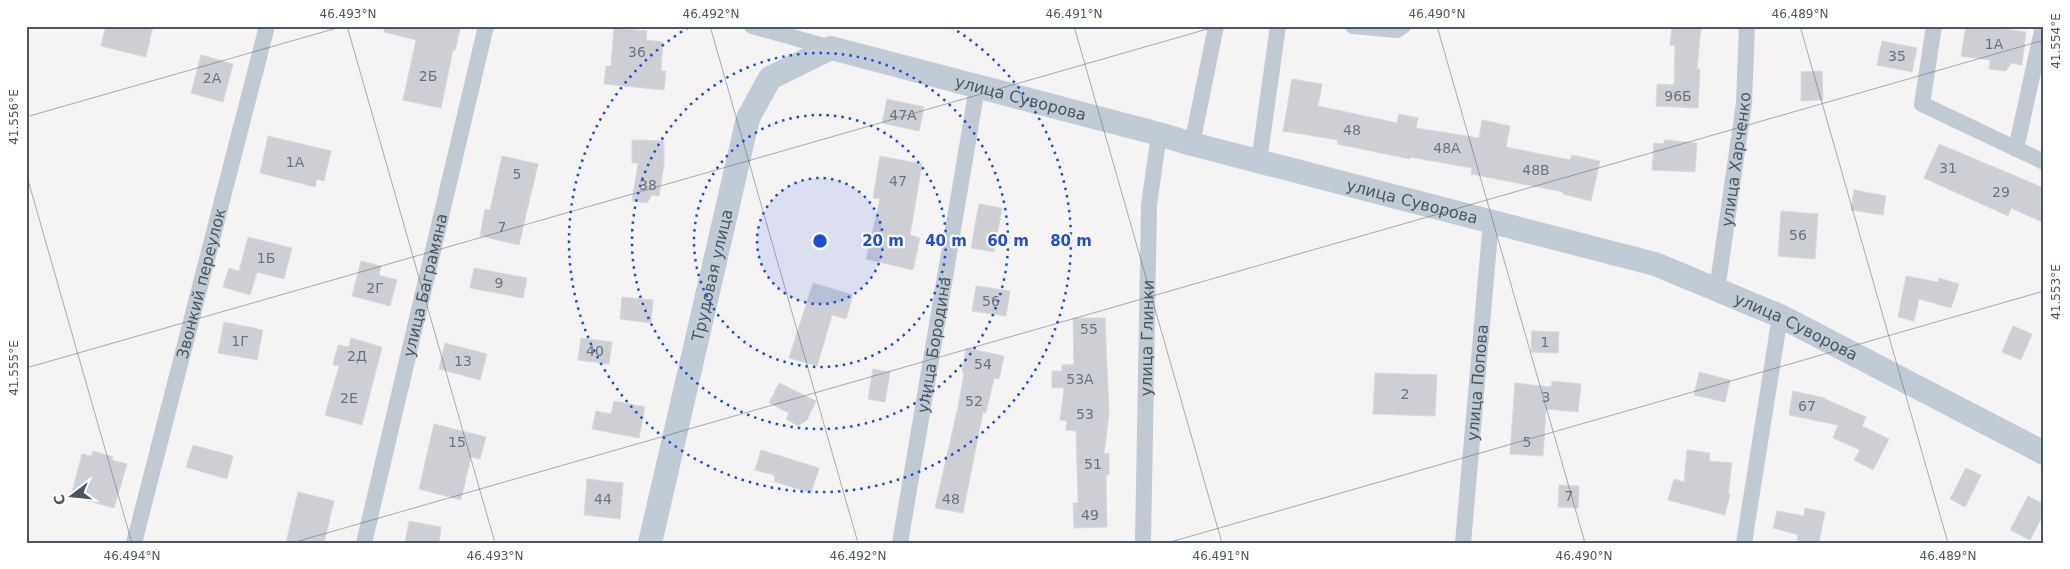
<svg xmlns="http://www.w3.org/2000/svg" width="2070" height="569" font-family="'DejaVu Sans',sans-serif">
  <rect width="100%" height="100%" fill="#f5f3f3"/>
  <path fill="#cdcfd5" stroke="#d7d9de" d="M106 26H153L146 57 101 46Z
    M385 26H461L455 50H453L441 108 403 100 416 40 384 32Z
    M1672 26 1701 27 1697 69H1700L1698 108 1656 106 1657 84 1674 85 1675 46 1670 45Z
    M1966 26H1982L2026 32 2022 65 2011 63 2006 71 1989 69 1990 60 1961 56Z
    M614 28 647 31 646 40 663 42 661 71H666L664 90 604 84 606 66H611Z
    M1882 41 1917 48 1912 72 1877 65Z
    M201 55 233 64 223 102 191 93Z
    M1822 71 1823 100 1801 101V72Z
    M1292 79 1322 84 1318 106 1397 123 1399 114 1418 118 1416 128 1479 138 1482 120 1510 126 1506 147 1570 160 1572 155 1600 161 1591 201 1563 194V192L1471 174 1472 168 1410 157V159L1337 144 1338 140 1283 131Z
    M887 99 924 107 919 131 882 123Z
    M268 136 331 151 324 181 317 179 315 187 260 173Z
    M632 140 664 141V165L659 196 652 195 647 203 632 201 638 163H632Z
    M1664 140 1697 143 1695 172 1652 170 1654 143 1664 144Z
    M1939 144 2044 188V223L2011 208 2008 216 1924 178Z
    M502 156 538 164 519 245 480 236 485 209 490 210Z
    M880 156 922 164 910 235 920 238 913 270 866 259 880 199 873 198Z
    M1854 190 1886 196 1883 215 1851 210Z
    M979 204 1002 208 994 252 971 248Z
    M1781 211 1818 214 1815 259 1778 256Z
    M248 237 292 248 284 279 257 272 250 295 223 287 229 268 239 271Z
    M361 261 381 266 379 275 397 280 390 306 352 296Z
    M474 268 527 278 523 298 470 288Z
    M1906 276 1938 282 1939 278 1959 284 1951 308 1919 299 1914 321 1898 317Z
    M813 283 853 295 846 319 832 315 817 366 789 358Z
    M976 286 1010 291 1006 316 972 311Z
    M622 297 653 300 651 323 620 319Z
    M1073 318H1105L1109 414 1104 454 1109 453V475H1106L1107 527 1074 528 1073 503H1078L1076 431 1066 430 1067 421 1060 420 1064 388H1052V371H1062V365L1074 364Z
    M224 322 263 330 257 360 218 353Z
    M2013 326 2032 334 2021 360 2002 352Z
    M1532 331 1559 332 1558 353 1531 352Z
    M351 338 382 347 362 425 325 415 339 366 333 365 338 345 349 347Z
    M581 338 612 342 609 364 578 360Z
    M445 343 487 354 480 380 439 369Z
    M966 348 1004 356 999 379 994 378 986 413 983 412 963 513 935 508 958 407 964 373 962 372Z
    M873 369 890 372 885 402 868 399Z
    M1699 372 1730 380 1725 402 1694 395Z
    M1375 373 1437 375 1435 416 1373 414Z
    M1552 381 1581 384 1578 412 1546 409 1543 456 1510 454 1515 383 1551 387Z
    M779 383 816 401 807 420 798 426 786 419 789 413 769 403Z
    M1793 391 1825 398V399L1866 417 1862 426 1889 439 1873 470 1854 460 1860 450 1833 438 1838 425 1789 415Z
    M614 401 645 407 639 438 592 429 596 411 611 414Z
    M434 424 486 437 480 459 471 457 461 500 419 489Z
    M193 445 233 456 227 479 186 467Z
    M761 450 819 468 811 493 775 482 774 475 755 470Z
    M1687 450 1710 453 1709 461 1732 463 1728 494H1730L1725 515 1668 500 1674 479 1684 482Z
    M93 451 113 457 112 460 127 464 114 508 71 496 82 454 91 456Z
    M1966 468 1981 475 1965 507 1950 499Z
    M587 479 623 483 620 519 584 515Z
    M1559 485 1579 486 1578 508 1558 507Z
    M298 492 334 501 324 543H286Z
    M2028 496 2044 504V513L2030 540 2010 530Z
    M1805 508 1825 512 1819 543 1797 541 1798 535 1773 528 1777 511 1804 516Z
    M409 521 441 527 439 543H405Z"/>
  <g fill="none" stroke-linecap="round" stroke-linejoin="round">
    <g stroke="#c1cad2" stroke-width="16">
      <path d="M752 26 831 48"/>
      <path d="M1353 26 1397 30 1403 26"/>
      <path d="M1934 26 1922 104 2044 162"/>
      <path d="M1192 144 1216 26"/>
      <path d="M2016 149 2043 26"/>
      <path d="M1259 161 1278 26"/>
      <path id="s1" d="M1717 290 1744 103 1747 26"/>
      <path id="s2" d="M134 543 267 26"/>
      <path id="s3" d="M364 543 486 26"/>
      <path id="s4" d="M900 543 977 88"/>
      <path id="s5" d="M1143 543 1149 205 1159 134"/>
      <path id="s6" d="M1463 543 1491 221"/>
      <path d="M1744 543 1780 316"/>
    </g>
    <path stroke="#c1cbd6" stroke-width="24" id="s7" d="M650 543 748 118 770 78 831 48 1159 134 1192 144 1655 264 1780 316 2044 453"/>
  </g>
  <path fill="none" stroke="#4a5661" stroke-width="1" stroke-opacity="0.45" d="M347 26 495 543M710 26 858 543M1074 26 1222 543M1437 26 1585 543M1800 26 1948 543M26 117 344 26M26 173 132 543M26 368 1218 26M292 543 2044 40M1167 543 2044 291M2041 543 2044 542"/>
  <circle cx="820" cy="241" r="63" fill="#1d4ed8" fill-opacity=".12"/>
  <g fill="none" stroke="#1d4ed8" stroke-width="2.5" stroke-dasharray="2.5 5">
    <circle cx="820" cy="241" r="63"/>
    <circle cx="820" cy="241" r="126"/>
    <circle cx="820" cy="241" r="188"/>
    <path d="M951 27A251 251 0 1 1 689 27"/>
  </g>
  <g text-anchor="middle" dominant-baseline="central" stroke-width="4.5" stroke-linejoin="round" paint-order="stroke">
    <g font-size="14" fill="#6b747e">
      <text x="1994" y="44">1А</text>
      <text x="637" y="52">36</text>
      <text x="1897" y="56">35</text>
      <text x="428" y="76">2Б</text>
      <text x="212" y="78">2А</text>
      <text x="1678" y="96">96Б</text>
      <text x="903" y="115">47А</text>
      <text x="1352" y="130">48</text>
      <text x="1447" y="148">48А</text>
      <text x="295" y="162">1А</text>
      <text x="1948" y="168">31</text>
      <text x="1536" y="170">48В</text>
      <text x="517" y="174">5</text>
      <text x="898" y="181">47</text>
      <text x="648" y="185">38</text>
      <text x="2001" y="192">29</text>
      <text x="502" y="227">7</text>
      <text x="1798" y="235">56</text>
      <text x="266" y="258">1Б</text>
      <text x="499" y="283">9</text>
      <text x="375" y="288">2Г</text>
      <text x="991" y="301">56</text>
      <text x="1089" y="329">55</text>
      <text x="240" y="341">1Г</text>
      <text x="1545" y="342">1</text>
      <text x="595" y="351">40</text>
      <text x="357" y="356">2Д</text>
      <text x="463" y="361">13</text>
      <text x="983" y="364">54</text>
      <text x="1080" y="379">53А</text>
      <text x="1405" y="394">2</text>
      <text x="1546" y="397">3</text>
      <text x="349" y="398">2Е</text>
      <text x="974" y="401">52</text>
      <text x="1807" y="406">67</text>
      <text x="1085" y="414">53</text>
      <text x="457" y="442">15</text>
      <text x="1527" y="442">5</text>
      <text x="1093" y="464">51</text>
      <text x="1569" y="496">7</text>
      <text x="603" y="499">44</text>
      <text x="951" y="499">48</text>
      <text x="1090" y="515">49</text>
    </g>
    <g font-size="16" fill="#4a5661" stroke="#fff">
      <text stroke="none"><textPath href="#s7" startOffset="746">улица Суворова</textPath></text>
      <text stroke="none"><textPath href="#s1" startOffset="132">улица Харченко</textPath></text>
      <text stroke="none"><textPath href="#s7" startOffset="1151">улица Суворова</textPath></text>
      <text stroke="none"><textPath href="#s7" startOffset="275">Трудовая улица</textPath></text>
      <text stroke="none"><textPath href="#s2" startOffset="268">Звонкий переулок</textPath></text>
      <text stroke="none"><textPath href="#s3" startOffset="265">улица Баграмяна</textPath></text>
      <text stroke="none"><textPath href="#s7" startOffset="1556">улица Суворова</textPath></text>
      <text stroke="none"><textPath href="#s5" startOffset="205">улица Глинки</textPath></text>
      <text stroke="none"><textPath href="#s4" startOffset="201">улица Бородина</textPath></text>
      <text stroke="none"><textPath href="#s6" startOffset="161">улица Попова</textPath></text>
    </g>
  </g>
  <circle cx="820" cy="241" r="8" fill="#1d4ed8" stroke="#fff" stroke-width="2.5"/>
  <g font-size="15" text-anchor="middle" font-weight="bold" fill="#1d4ed8" stroke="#fff" stroke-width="4.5" stroke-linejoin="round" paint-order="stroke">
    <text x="883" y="246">20 m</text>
    <text x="946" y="246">40 m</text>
    <text x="1008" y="246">60 m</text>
    <text x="1071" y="246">80 m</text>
  </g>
  <rect width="2070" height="569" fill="none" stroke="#ffffff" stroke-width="55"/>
  <g transform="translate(72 496) rotate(254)" stroke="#ffffff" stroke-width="4" paint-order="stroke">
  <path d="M0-4L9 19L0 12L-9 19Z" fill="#4a5661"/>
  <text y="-8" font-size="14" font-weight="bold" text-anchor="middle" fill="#4a5661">С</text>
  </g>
  <rect x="28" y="28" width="2014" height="514" fill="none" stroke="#4a5661" stroke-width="2"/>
  <g font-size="12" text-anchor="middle" fill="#4a5661">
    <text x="348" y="18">46.493°N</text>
    <text x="711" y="18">46.492°N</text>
    <text x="1074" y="18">46.491°N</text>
    <text x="1437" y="18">46.490°N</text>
    <text x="1800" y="18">46.489°N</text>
    <text transform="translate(2056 41) rotate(-90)" y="4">41.554°E</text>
    <text transform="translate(14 117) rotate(-90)" y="4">41.556°E</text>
    <text transform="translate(2056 292) rotate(-90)" y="4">41.553°E</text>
    <text transform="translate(14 368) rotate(-90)" y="4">41.555°E</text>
    <text x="132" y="560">46.494°N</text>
    <text x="495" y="560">46.493°N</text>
    <text x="858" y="560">46.492°N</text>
    <text x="1221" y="560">46.491°N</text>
    <text x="1584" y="560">46.490°N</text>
    <text x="1948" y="560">46.489°N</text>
  </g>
</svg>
